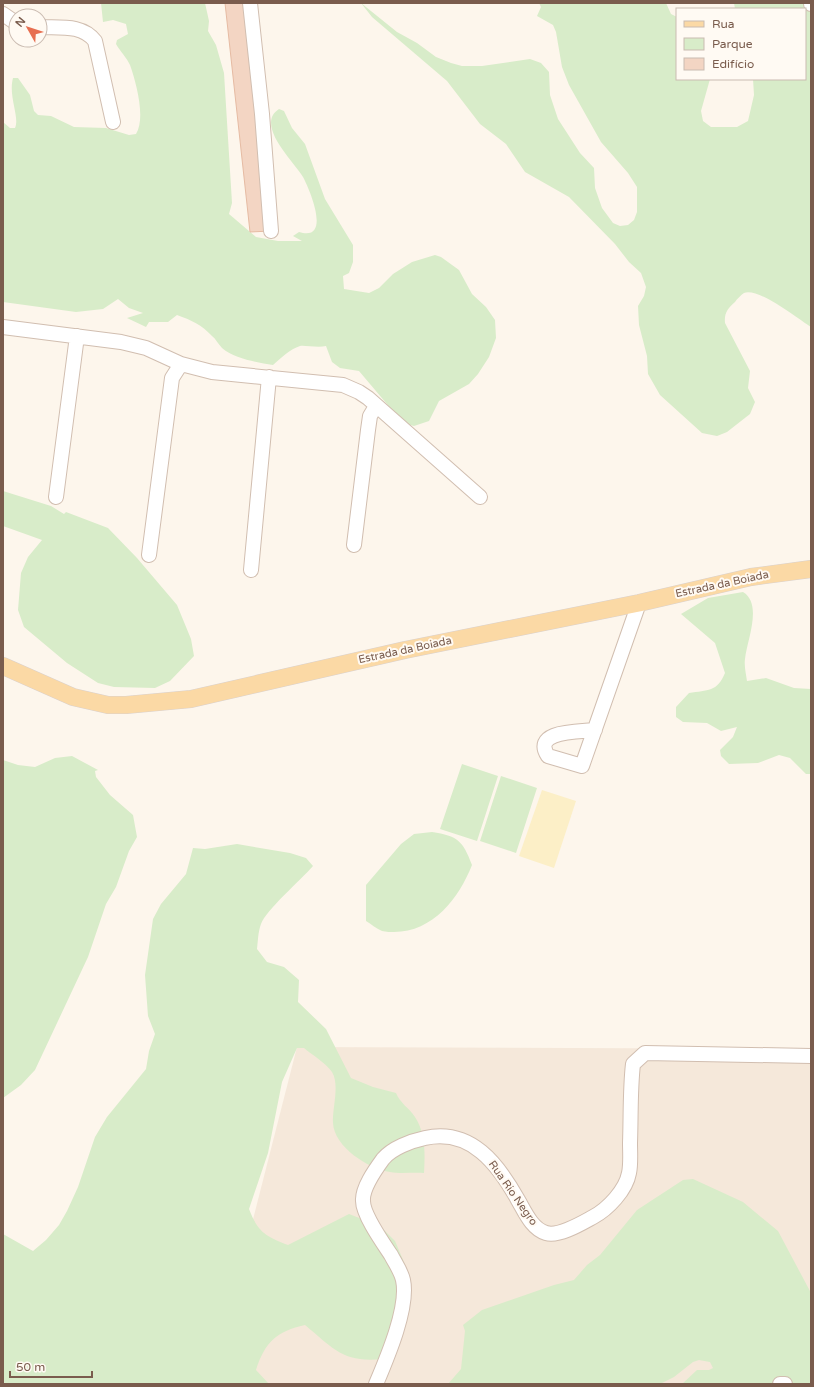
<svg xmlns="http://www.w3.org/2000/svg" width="814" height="1387" font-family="'Varela Round',sans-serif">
  <rect width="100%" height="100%" fill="#fdf6ec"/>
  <path fill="#f5e8da" d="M297 1047 811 1049V1384H211Z"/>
  <path fill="#d8ecc9" d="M101 3H205L209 21 208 31 216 45 224 73 232 203 229 214 256 237 278 241H302L293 236 299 232C332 242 310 190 303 177 295 163 254 125 279 109L284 111 292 128 305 144 325 199 353 245V262L349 273 343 276 344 289 369 293 379 288 393 274 412 262 435 255 441 257 459 270 472 294 486 307 495 320 496 338 489 357 478 374 469 384 439 401 429 421 414 426 403 423 359 371 340 368 332 362 326 346C318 348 304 345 300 346 290 349 281 358 273 365 256 362 235 359 222 348 218 344 216 339 212 336 202 325 191 320 177 315L168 322H149L146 327 127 318 143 313 129 308 118 299 103 309 76 312 3 302V122L10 128H15C20 117 8 96 13 78H18L30 95 34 111 38 115 51 116 74 127 106 128 129 135 136 134C146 118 136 82 130 65 127 58 120 51 116 44L117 40 128 34 126 24 113 20 103 22Z
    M361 3 397 32 417 43 436 57 451 63 462 66H482L530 59 541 63 549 72 550 95 558 119 580 153 594 168 595 188 602 208 613 223 620 226 628 225 634 220 637 212V187L628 173 601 142 569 85 562 67 556 32 553 25 537 16 541 7 539 3H666L671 14 677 17V79H710L701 111 703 121 711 127H737L748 121 754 95 753 79H805V9H735L734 3H811V327C798 319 758 287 744 293 741 295 737 299 735 302 728 308 724 313 725 323L750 371 748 388 755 402 750 414 727 432 717 436 702 433 660 395 648 374 647 356 639 325 638 306 644 296 646 287 641 273 629 262 615 244 569 197 525 172 506 144 480 124 447 81 372 17Z
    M3 491 51 506 64 514 66 512 108 528 137 558 177 605 191 639 194 656 170 681 155 688 114 687 98 683 67 663 24 627 18 610 21 573 28 557 42 540 3 526Z
    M743 592C763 604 747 640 745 659 744 666 746 674 747 681L766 678 794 688 811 689V774H806L790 758 779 755 758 763 729 764 721 756 720 750 733 737 737 727 721 731 707 723 683 722 676 717V707L689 693C708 690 717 692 725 673L715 643 681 614 708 598Z
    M72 756 98 770 95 771 96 777 110 795 133 815 137 837 129 851 116 887 106 904 88 957 35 1070 21 1085 3 1098V760L18 765 35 767 55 758Z
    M462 764 498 776 477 841 440 829Z
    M501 776 537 788 516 853 480 841Z
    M432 832C458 836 463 841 472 865 459 898 433 932 394 932 391 932 386 932 382 931 377 929 371 924 366 921V885L401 844 414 834Z
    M237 844 290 853 306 858 313 866C301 880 266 910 261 924 258 932 258 941 257 949L267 962 284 967 299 980 298 1002 326 1029 351 1078 373 1087 396 1093C400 1103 409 1108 415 1117 426 1134 425 1154 424 1173 413 1172 401 1174 390 1172 369 1169 334 1147 333 1123 332 1109 340 1085 332 1072 327 1064 311 1054 304 1048H297L282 1082 268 1153 249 1209C258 1232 265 1236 288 1245L349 1214 380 1226 395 1241 409 1274 411 1293 409 1312 396 1343 383 1359C343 1363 334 1349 305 1325 277 1331 265 1342 256 1370L269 1384H3V1234L33 1251 46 1240 59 1225 67 1211 78 1187 95 1137 107 1117 146 1069 149 1051 155 1034 148 1016 145 975 153 919 161 904 186 874 193 848 205 849Z
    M693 1179 743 1202 778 1231 811 1293V1384H682L697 1370H709L713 1368 710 1362 699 1360 693 1362 674 1377 660 1384H448L461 1369 465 1331 463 1325 482 1310 554 1285 574 1280 587 1265 600 1255 637 1210 683 1180Z"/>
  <path fill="#fcefc7" d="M542 790 576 801 554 868 519 856Z"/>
  <path fill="#f3d5c3" stroke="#e6bba3" d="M225 3H244L271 231 250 232Z"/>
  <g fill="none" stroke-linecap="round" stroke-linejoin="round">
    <defs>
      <path id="minor" d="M250 3 262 114 271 231
        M811 3V4
        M3 14 16 23
        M40 27C60 28 82 24 95 41L113 122
        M3 327 121 342 146 348 181 364 212 372 343 385 359 392 368 398 480 497
        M56 497 77 336
        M354 545 368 430 370 416 376 406
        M149 555 172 378 181 364
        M251 570 269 377
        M595 730C580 732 531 730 548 756L582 766 639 603
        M376 1384C387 1358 409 1307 403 1280 401 1271 395 1263 391 1255 383 1243 363 1215 363 1201 362 1188 375 1170 383 1159 392 1148 411 1141 425 1138 471 1128 498 1164 518 1200 525 1212 532 1229 546 1233 559 1237 582 1223 593 1217 608 1209 626 1190 629 1173 631 1164 630 1152 630 1143 631 1117 630 1090 633 1064L645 1053 811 1056
        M780 1384H785"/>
      <path id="major" d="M3 666 73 697 108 705H126L191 699 405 650 639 603 751 577 811 569"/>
    </defs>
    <use href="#minor" stroke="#d1beb0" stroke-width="16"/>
    <use href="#major" stroke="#dad1cd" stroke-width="18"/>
    <use href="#minor" stroke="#fff" stroke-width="14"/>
    <use href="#major" stroke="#fbd9a5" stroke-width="17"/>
  </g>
  <g text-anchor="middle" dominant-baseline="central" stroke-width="4" stroke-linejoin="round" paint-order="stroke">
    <g font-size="11" fill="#7a5c4d" stroke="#fffaf3">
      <text transform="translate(722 584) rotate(-12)">Estrada da Boiada</text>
      <text transform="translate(405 650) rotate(-12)">Estrada da Boiada</text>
      <text transform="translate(513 1193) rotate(55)">Rua Rio Negro</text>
    </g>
  </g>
  <rect width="814" height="1387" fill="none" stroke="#7a5c4d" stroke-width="8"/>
  <rect x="676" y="8" width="130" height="72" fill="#fffaf3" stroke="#cabbb1"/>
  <rect x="684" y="21" width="20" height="6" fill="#fbd9a5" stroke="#cabbb1"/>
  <text x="712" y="28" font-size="12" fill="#7a5c4d">Rua</text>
  <rect x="684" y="38" width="20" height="12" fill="#d8ecc9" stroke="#cabbb1"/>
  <text x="712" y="48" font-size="12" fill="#7a5c4d">Parque</text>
  <rect x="684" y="58" width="20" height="12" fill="#f3d5c3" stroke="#cabbb1"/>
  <text x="712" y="68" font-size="12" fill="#7a5c4d">Edifício</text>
  <g transform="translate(28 28) rotate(309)"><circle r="19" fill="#fffaf3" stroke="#cabbb1"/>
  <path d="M0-3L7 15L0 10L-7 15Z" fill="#e76f51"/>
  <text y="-6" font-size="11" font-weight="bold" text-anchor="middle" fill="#7a5c4d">N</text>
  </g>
  <path d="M10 1371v6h82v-6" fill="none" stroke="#7a5c4d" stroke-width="2"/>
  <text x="16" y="1371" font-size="12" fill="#7a5c4d" stroke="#fffaf3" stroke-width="3" paint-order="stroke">50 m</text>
</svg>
